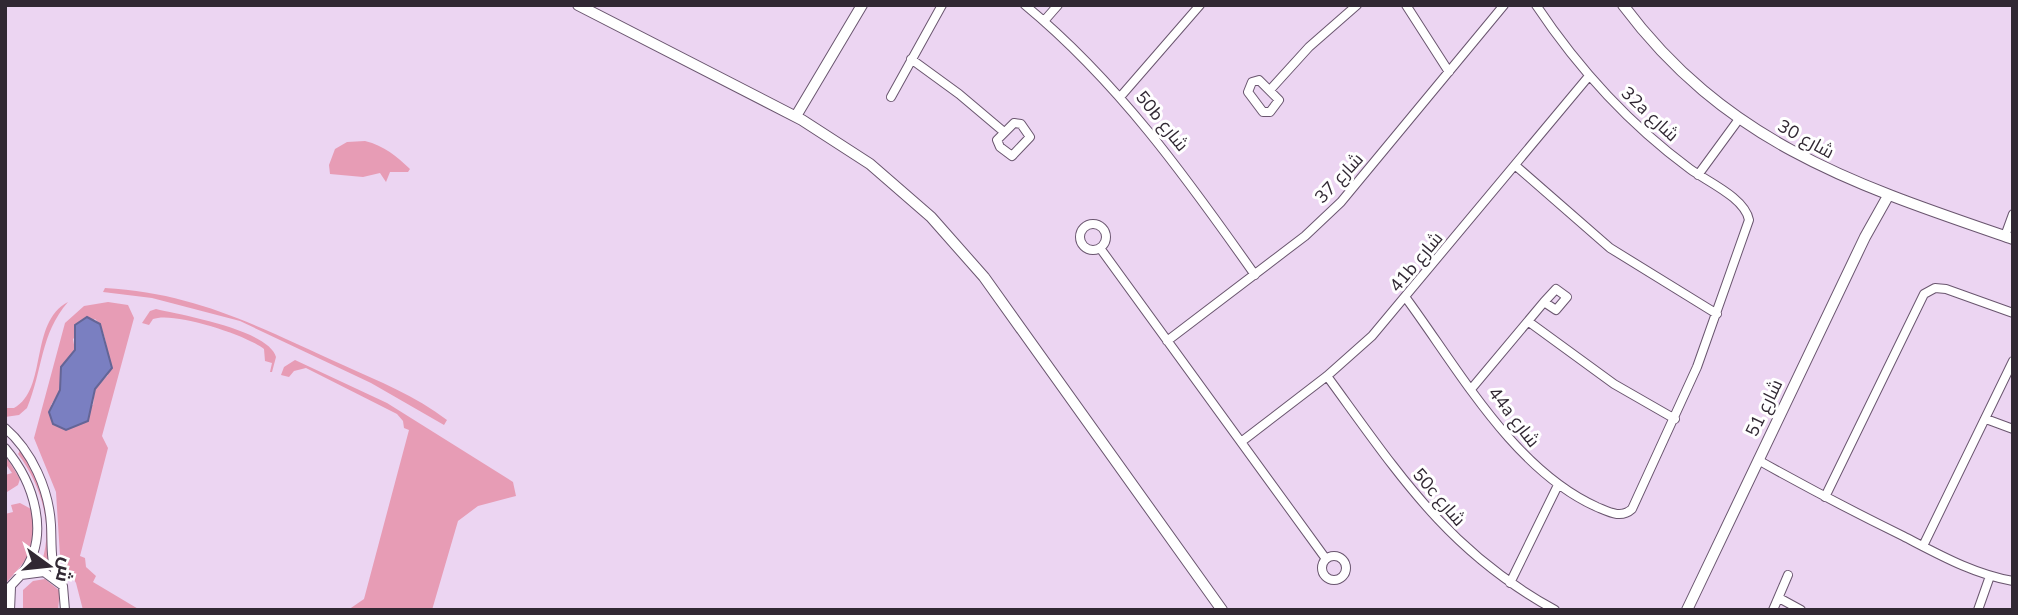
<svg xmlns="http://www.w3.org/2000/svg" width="2018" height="615" font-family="'Nunito Sans',Cairo,sans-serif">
  <rect width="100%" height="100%" fill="#ecd5f2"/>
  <path fill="#e79cb5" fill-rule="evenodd" d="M365 141C385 146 396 156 410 169L408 172H390L386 182 380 173 363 177 330 174 329 165 335 149 347 142Z
    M105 288C197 293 261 328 343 365 378 381 416 396 447 420L444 425 371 383 240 321 152 298 103 292Z
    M68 302C40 334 43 370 27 408L19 415 5 417V408H14C48 390 29 322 68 302Z
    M108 302 128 305 134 318 102 436 108 448 80 556 85 558 86 567 96 576 93 582 140 610H83L76 583 60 556 56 492 34 438 65 323 84 306ZM95 319C107 330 109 359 108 375L95 389 93 405H51L60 390 65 361 75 350 73 339Z
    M156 309C182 315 269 330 276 357L272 372H270L272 363 265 361 264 349C247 335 173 311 153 319L149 325 142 323 150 311Z
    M295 360 387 403 513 482 516 496 478 506 458 521 432 610H348L364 599 409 430 404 428 403 421 397 414 306 368 294 371 289 377 281 375 284 367Z
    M21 449 47 495 50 563 42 561C54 525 40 483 18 454Z
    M5 455 20 479 18 485 7 492 5 475 12 473 5 463Z
    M20 503 33 510C34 552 34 552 5 584V514L13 512 11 505Z
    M45 579 60 591 58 610H23V590L33 581Z"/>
  <path fill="#7a7fc1" stroke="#646596" stroke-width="2" d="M87 317 100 324 112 368 95 389 88 421 66 430 53 424 49 412 60 390 61 367 75 350V325Z"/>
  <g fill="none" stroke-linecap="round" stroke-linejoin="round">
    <defs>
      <path id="street" d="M1025 5C1118 82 1186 177 1255 275
        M1406 5 1449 72
        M1044 21 1058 5
        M911 59 959 94 1004 132
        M1259 80 1279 100 1270 112H1263L1248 92 1252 82Z
        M1270 90 1309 47 1357 5
        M1121 96 1200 5
        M891 97 942 5
        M1014 123 1021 124 1030 137 1012 156 1000 147 997 140Z
        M1516 166 1610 248 1717 314
        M1698 175 1739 119
        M1080 237a13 13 0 1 1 26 0a13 13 0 1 1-26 0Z
        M2005 236 2013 214
        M1100 248 1326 559
        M1556 289 1567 297 1556 310 1544 302Z
        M1406 298C1459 370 1514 470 1597 507 1609 512 1621 519 1632 509L1697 367 1749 220C1745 198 1708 182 1690 169 1629 124 1578 68 1536 5
        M1529 322 1614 384 1675 419
        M1167 341 1305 236 1341 202 1504 5
        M1327 376C1398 473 1447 551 1555 610
        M1472 388 1544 302
        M1986 419 2013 429
        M5 428C32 451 49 490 51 525 52 545 50 561 58 579
        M1241 442 1327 376 1372 336 1589 76
        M5 448C34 482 52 537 21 575
        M1758 460C1806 487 1854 512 1903 536 1938 554 1973 574 2013 581
        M1825 497 1924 294 1935 288 1946 289 2013 313
        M1923 546 2013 361
        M1322 568a12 12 0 1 1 24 0a12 12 0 1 1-24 0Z
        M1510 583 1558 485
        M5 592 21 575 44 572 63 586 65 610
        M1779 598 1801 610
        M10 610 11 587
        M1773 610 1788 575
        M1978 610 1990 576"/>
      <path id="secondary" d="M578 5 802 120 870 164 931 217 984 277 1222 610
        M1623 5C1727 144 1856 185 2013 239
        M796 116 862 5
        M1687 610 1865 237 1888 196"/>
    </defs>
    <use href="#street" stroke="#6a566f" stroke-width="10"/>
    <use href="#secondary" stroke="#6a566f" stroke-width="12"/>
    <use href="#street" stroke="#fff" stroke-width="8"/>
    <use href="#secondary" stroke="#fff" stroke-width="10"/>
  </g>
  <g text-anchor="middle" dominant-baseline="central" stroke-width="6" stroke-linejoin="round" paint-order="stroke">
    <g font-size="18" fill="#312833" stroke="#fff">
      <text transform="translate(1650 114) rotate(43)">32a شارع</text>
      <text transform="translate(1162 121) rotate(51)">50b شارع</text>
      <text transform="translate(1806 139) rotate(29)">شارع 30</text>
      <text transform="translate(1339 178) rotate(-47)">شارع 37</text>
      <text transform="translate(1416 262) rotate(-50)">41b شارع</text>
      <text transform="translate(1764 408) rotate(-64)">شارع 51</text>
      <text transform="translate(1514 417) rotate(52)">44a شارع</text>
      <text transform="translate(1439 497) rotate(49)">50c شارع</text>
    </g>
  </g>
  <rect width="2018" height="615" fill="none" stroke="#312833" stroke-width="14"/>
  <g transform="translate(49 566) rotate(105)" stroke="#ffffff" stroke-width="5" paint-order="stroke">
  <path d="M0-5L12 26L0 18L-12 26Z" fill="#312833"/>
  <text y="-10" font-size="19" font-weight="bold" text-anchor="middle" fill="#312833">ش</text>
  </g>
</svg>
